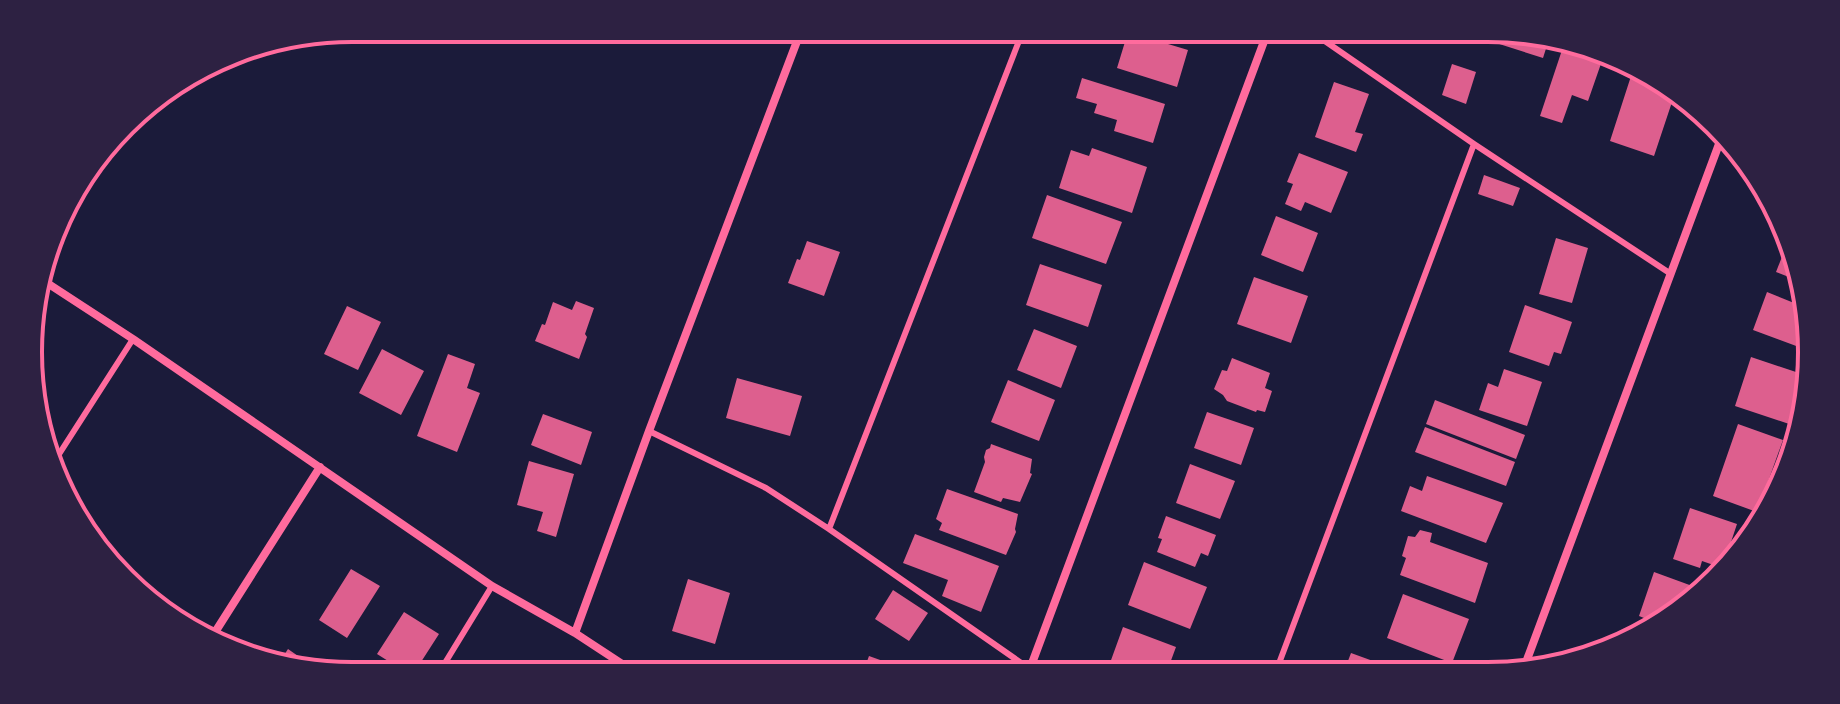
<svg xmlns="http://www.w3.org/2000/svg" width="1840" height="704" font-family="Karla,sans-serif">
  <rect width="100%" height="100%" fill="#1b1b3a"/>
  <path fill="#dd5f8e" d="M1497 29 1550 36 1543 58 1493 42Z
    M1128 32 1188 50 1177 87 1117 68Z
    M1566 38 1572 39 1604 55 1588 101 1572 95 1562 123 1540 116Z
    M1452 64 1476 72 1466 104 1442 95Z
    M1632 73 1653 79 1676 90 1654 156 1610 141Z
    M1082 78 1165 104 1153 143 1114 131 1117 120 1094 113 1097 104 1076 98Z
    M1334 82 1369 94 1355 132 1363 134 1356 152 1315 137Z
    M1092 148 1147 167 1132 213 1059 188 1071 150 1089 156Z
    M1299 153 1348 172 1331 213 1305 202 1301 211 1285 204 1293 184 1287 182Z
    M1484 175 1520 188 1513 206 1478 194Z
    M1047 195 1122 222 1106 264 1032 238Z
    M1276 216 1318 233 1303 272 1261 255Z
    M1556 238 1588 248 1572 303 1539 294Z
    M807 241 840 252 824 296 788 283 797 259 800 260Z
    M1787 244 1792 259 1799 281 1776 272Z
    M1040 264 1102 285 1088 327 1026 305Z
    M1254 277 1308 296 1291 343 1237 324Z
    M1767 292 1809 309 1807 350 1753 330Z
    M576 301 594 308 585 334 587 337 579 359 535 341 542 324 545 325 553 302 572 310Z
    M1525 305 1572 322 1561 354 1554 352 1549 366 1509 352Z
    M347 306 381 322 358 370 324 354Z
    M1034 329 1077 346 1061 388 1017 370Z
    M382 349 424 371 401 415 359 393Z
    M448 354 475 364 467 388 480 393 457 452 417 436Z
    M1751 357 1805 375 1801 428 1735 406Z
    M1232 358 1270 373 1265 388 1272 391 1265 412 1257 410 1256 412 1227 401 1223 395 1214 389 1222 370 1227 371Z
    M1504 369 1542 382 1527 426 1479 410 1488 383 1498 387Z
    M737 378 802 396 790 436 726 418Z
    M1008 380 1055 400 1039 441 991 422Z
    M1435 400 1525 435 1516 459 1426 424Z
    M1207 412 1254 428 1241 465 1194 448Z
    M543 414 592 432 581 465 531 445Z
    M1738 424 1783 440 1765 490 1774 493 1765 515 1713 496Z
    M1425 427 1515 462 1506 486 1415 452Z
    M991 444 1032 459 1030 473 1032 474 1020 502 1003 498 1001 502 974 492 985 462 984 457 986 450 990 448Z
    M529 461 574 474 556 537 537 531 543 512 517 505Z
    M1190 464 1235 481 1220 519 1176 503Z
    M1427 476 1503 503 1486 543 1401 511 1410 486 1422 491Z
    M947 489 1018 514 1015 529 1016 532 1006 555 939 530 942 523 936 519Z
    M1690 508 1737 524 1731 542 1745 547 1725 569 1702 561 1700 568 1673 559Z
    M1166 516 1216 535 1208 556 1201 553 1195 567 1157 552 1162 539 1158 538Z
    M1420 530 1432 533 1430 542 1488 563 1475 603 1400 575 1406 558 1402 556 1408 536 1415 537Z
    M915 534 999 566 981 612 942 596 948 580 903 563Z
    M1144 562 1207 587 1190 629 1128 605Z
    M351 569 380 586 347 638 319 620Z
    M1654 572 1706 591 1701 596 1659 624 1639 616Z
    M688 579 730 593 715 644 672 631Z
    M893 590 928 613 909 641 875 619Z
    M1403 594 1469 619 1452 663 1387 638Z
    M404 612 439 634 412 676 377 654Z
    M1123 627 1176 647 1166 674H1106Z
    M288 649 321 672 277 666Z
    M1351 653 1406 673 1343 674Z
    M869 656 908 670 906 675H862Z"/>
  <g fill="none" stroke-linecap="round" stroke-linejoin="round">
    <path stroke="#ff6b9d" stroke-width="6" d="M1306 28 1474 144 1671 274
      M649 431 766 488 829 529 1037 674
      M54 462 133 339
      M829 529 1024 28
      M1275 674 1474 144
      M437 676 492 586"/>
    <path stroke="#ff6b9d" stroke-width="8" d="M41 279 133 339 492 586 575 633 639 675
      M575 633 649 431 802 28
      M212 637 320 467
      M1522 673 1722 136
      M1028 674 1269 28"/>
  </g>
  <path d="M0 0H1840V704H0ZM352 42H1488A310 310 0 0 1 1798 352V352A310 310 0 0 1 1488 662H352A310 310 0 0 1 42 352V352A310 310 0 0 1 352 42Z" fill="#2d2142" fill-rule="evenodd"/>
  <path fill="none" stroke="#ff6b9d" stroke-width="4" d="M352 42H1488A310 310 0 0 1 1798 352V352A310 310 0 0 1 1488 662H352A310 310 0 0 1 42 352V352A310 310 0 0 1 352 42Z"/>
</svg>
